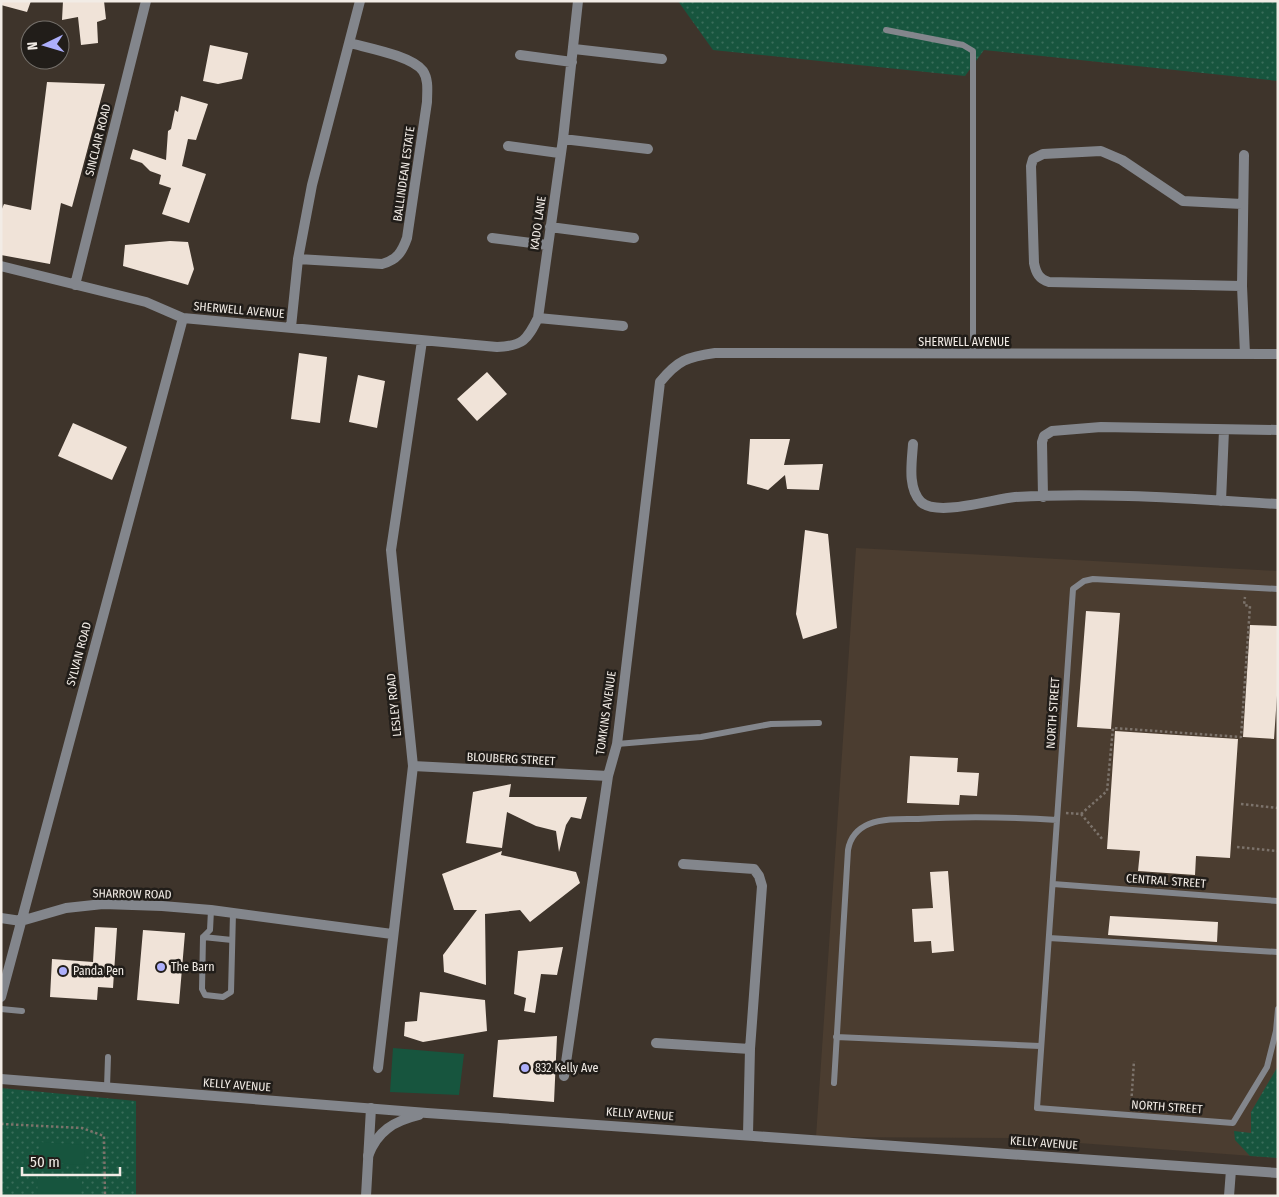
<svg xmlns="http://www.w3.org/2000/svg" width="1279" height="1197" font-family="'Fira Sans Condensed',sans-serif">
  <defs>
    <pattern id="park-dots" width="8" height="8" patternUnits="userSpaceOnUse" patternTransform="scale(1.25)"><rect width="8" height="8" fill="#17553e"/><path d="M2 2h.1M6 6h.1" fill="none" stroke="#396e5a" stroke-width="1.8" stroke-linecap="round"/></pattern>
  </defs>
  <rect width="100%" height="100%" fill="#3e342b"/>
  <path fill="#4b3d30" d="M856 548 1278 571V1158L1011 1138 816 1137Z"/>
  <path fill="url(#park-dots)" d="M678 1H1278V81L984 50 965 76 713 50Z
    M1278 1066V1158L1250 1156 1235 1140 1234 1131 1251 1133V1112Z
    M1 1088 136 1101V1196H1Z"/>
  <path fill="#17553e" d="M393 1048 464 1054 459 1095 390 1092Z
    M40 1142 85 1145 84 1165 39 1162Z
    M38 1176 82 1180 81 1196H37Z"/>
  <path fill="#f0e3d8" d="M1 1H31L27 12 1 5Z
    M63 1H104L106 19 97 22 98 43 81 45 78 17 62 20Z
    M210 45 248 53 242 79 218 84 203 81Z
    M47 82 105 84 72 207 61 203 50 264 1 255V211L4 204 31 210Z
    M181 96 208 104 196 140 188 139 182 166 206 174 189 223 162 214 171 188 159 184 161 175 150 171 142 163 130 159 133 149 166 160 168 131 171 129 175 110 178 112Z
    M170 241 188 242 194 269 188 285 123 266 125 245Z
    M299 353 327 357 320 423 291 419Z
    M487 372 507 394 477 421 457 399Z
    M358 375 385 381 377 428 349 422Z
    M73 423 127 447 112 480 58 456Z
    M750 439H790L784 465 823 464 819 490 787 489 785 475 768 490 747 484Z
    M805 530 828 534 837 628 803 639 796 614Z
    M1086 611 1120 613 1111 729 1077 727Z
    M1250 625 1278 626V681L1274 739 1243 737Z
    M1115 731 1238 739 1230 858 1196 856 1195 875 1138 871 1140 851 1107 849Z
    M910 756 958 758 957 772 979 773 977 796 960 795 959 805 907 803Z
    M511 784 509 797H587L581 819 571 817 566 825 559 852 556 831 536 826 507 812 502 848 466 843 473 792Z
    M502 851 501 855 576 872 580 883 530 922 520 910 485 914 486 985 444 972 443 955 477 910H454L442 874Z
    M948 871 954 951 932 953 931 941 914 942 912 909 933 908 930 872Z
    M1110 916 1218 922 1217 942 1108 935Z
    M95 927 117 928 113 988 98 987 97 1000 50 997 52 959 93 962Z
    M143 930 185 933 179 1004 137 1000Z
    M563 947 557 975 541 974 535 1013 524 1011 526 998 514 994 518 951Z
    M420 992 485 1000 487 1031 423 1042 404 1036 405 1022 417 1021Z
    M557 1036 554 1102 493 1097 498 1040Z"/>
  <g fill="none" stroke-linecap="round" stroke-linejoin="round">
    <path stroke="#7c736b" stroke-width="2.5" stroke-dasharray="2.5 2.5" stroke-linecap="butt" d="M1241 804 1278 808
      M1066 813 1081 814 1107 791 1113 728 1241 737 1250 606 1244 605 1245 597
      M1081 814 1103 840
      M1237 847 1278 851
      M1131 1106 1134 1061
      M1 1124 82 1128 104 1136 105 1196"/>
    <path stroke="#83868c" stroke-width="6" d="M886 30 963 45 973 51V355
      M1278 589 1093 579 1084 581 1073 589 1037 1108 1233 1123 1267 1067 1276 1031 1278 1009
      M617 744 701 737 771 724 819 723
      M1053 884 1278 901
      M211 910 210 930 203 937 202 989 205 995 223 997 231 992 233 913
      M203 937 232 940
      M1049 938 1278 952
      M1 1009 22 1011
      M836 1037 1040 1046
      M834 1083 848 850C850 838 857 829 869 824 884 818 902 819 918 819 965 816 1010 817 1057 820
      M107 1087 108 1057"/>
    <path stroke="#83868c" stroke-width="10" d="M574 49 662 59
      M520 55 572 62
      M563 139 648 149
      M508 146 559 153
      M1244 155 1242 286 1245 354
      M1242 204 1183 201 1122 160 1101 151 1043 154 1033 159 1031 166 1034 263C1036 273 1039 279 1049 282L1242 286
      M550 227 634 238
      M492 238 547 245
      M298 259 382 264C397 260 402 252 407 238L427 102C427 92 429 80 423 71 412 56 368 48 350 43
      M1 266 146 302 183 318 497 347C523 346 527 340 538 318L563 139 578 1
      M75 285 146 1
      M538 318 623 326
      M291 327 298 259 312 185 360 1
      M913 444C912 461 907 488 921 502 937 517 993 499 1015 497 1102 492 1191 499 1278 504
      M1043 497 1042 442 1044 436 1052 431 1101 427 1278 430
      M1221 501 1224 430
      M413 766 608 776
      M683 864 754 869 759 876 762 886 750 1049 748 1134
      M1 918 21 921 66 908 103 904 162 906 211 910 392 934
      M1 997 183 318
      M656 1043 750 1049
      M378 1068 413 766 391 550 422 341
      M564 1076 608 776 617 744 660 382C678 360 687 357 715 353L1278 354
      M366 1196 371 1108
      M1229 1196 1231 1170"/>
    <path stroke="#83868c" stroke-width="10" d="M1 1079 427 1113 1278 1173
      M368 1156C377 1131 394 1121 419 1115"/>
  </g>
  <g fill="#adaffb" stroke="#211d19" stroke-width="2">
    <circle cx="161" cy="967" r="5"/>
    <circle cx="63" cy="971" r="5"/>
    <circle cx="525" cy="1068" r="5"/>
  </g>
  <g text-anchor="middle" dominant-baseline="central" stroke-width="5" stroke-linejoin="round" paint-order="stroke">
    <g font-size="12" fill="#f2ece6" stroke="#211d19">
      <text transform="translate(98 140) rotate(-76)">SINCLAIR ROAD</text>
      <text transform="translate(404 174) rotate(-82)">BALLINDEAN ESTATE</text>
      <text transform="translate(538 223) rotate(-82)">KADO LANE</text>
      <text transform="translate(239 310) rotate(5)">SHERWELL AVENUE</text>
      <text x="964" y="342">SHERWELL AVENUE</text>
      <text transform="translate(79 654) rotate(-75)">SYLVAN ROAD</text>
      <text transform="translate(394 705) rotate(-96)">LESLEY ROAD</text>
      <text transform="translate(606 713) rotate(-82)">TOMKINS AVENUE</text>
      <text transform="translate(1053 713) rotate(-86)">NORTH STREET</text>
      <text transform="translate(511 759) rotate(3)">BLOUBERG STREET</text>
      <text transform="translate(1166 881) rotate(4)">CENTRAL STREET</text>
      <text transform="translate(132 894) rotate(1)">SHARROW ROAD</text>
      <text transform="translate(237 1085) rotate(4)">KELLY AVENUE</text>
      <text transform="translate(1167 1107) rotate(4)">NORTH STREET</text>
      <text transform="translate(640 1114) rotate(4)">KELLY AVENUE</text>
      <text transform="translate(1044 1143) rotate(4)">KELLY AVENUE</text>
    </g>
    <g font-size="12" fill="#f2ece6" stroke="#211d19" text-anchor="start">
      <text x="171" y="967">The Barn</text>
      <text x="73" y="971">Panda Pen</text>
      <text x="535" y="1068">832 Kelly Ave</text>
    </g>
  </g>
  <rect width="1279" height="1197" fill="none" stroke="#f2ece6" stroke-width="5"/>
  <g transform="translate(45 45) rotate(265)"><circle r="24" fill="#211d19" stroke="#75706b"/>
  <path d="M0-4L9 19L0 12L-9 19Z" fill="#adaffb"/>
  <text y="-8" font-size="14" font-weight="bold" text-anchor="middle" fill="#f2ece6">N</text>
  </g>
  <path d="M22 1167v8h98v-8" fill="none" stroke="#f2ece6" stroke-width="2.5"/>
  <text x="30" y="1167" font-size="15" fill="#f2ece6" stroke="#211d19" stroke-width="4" paint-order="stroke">50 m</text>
</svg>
